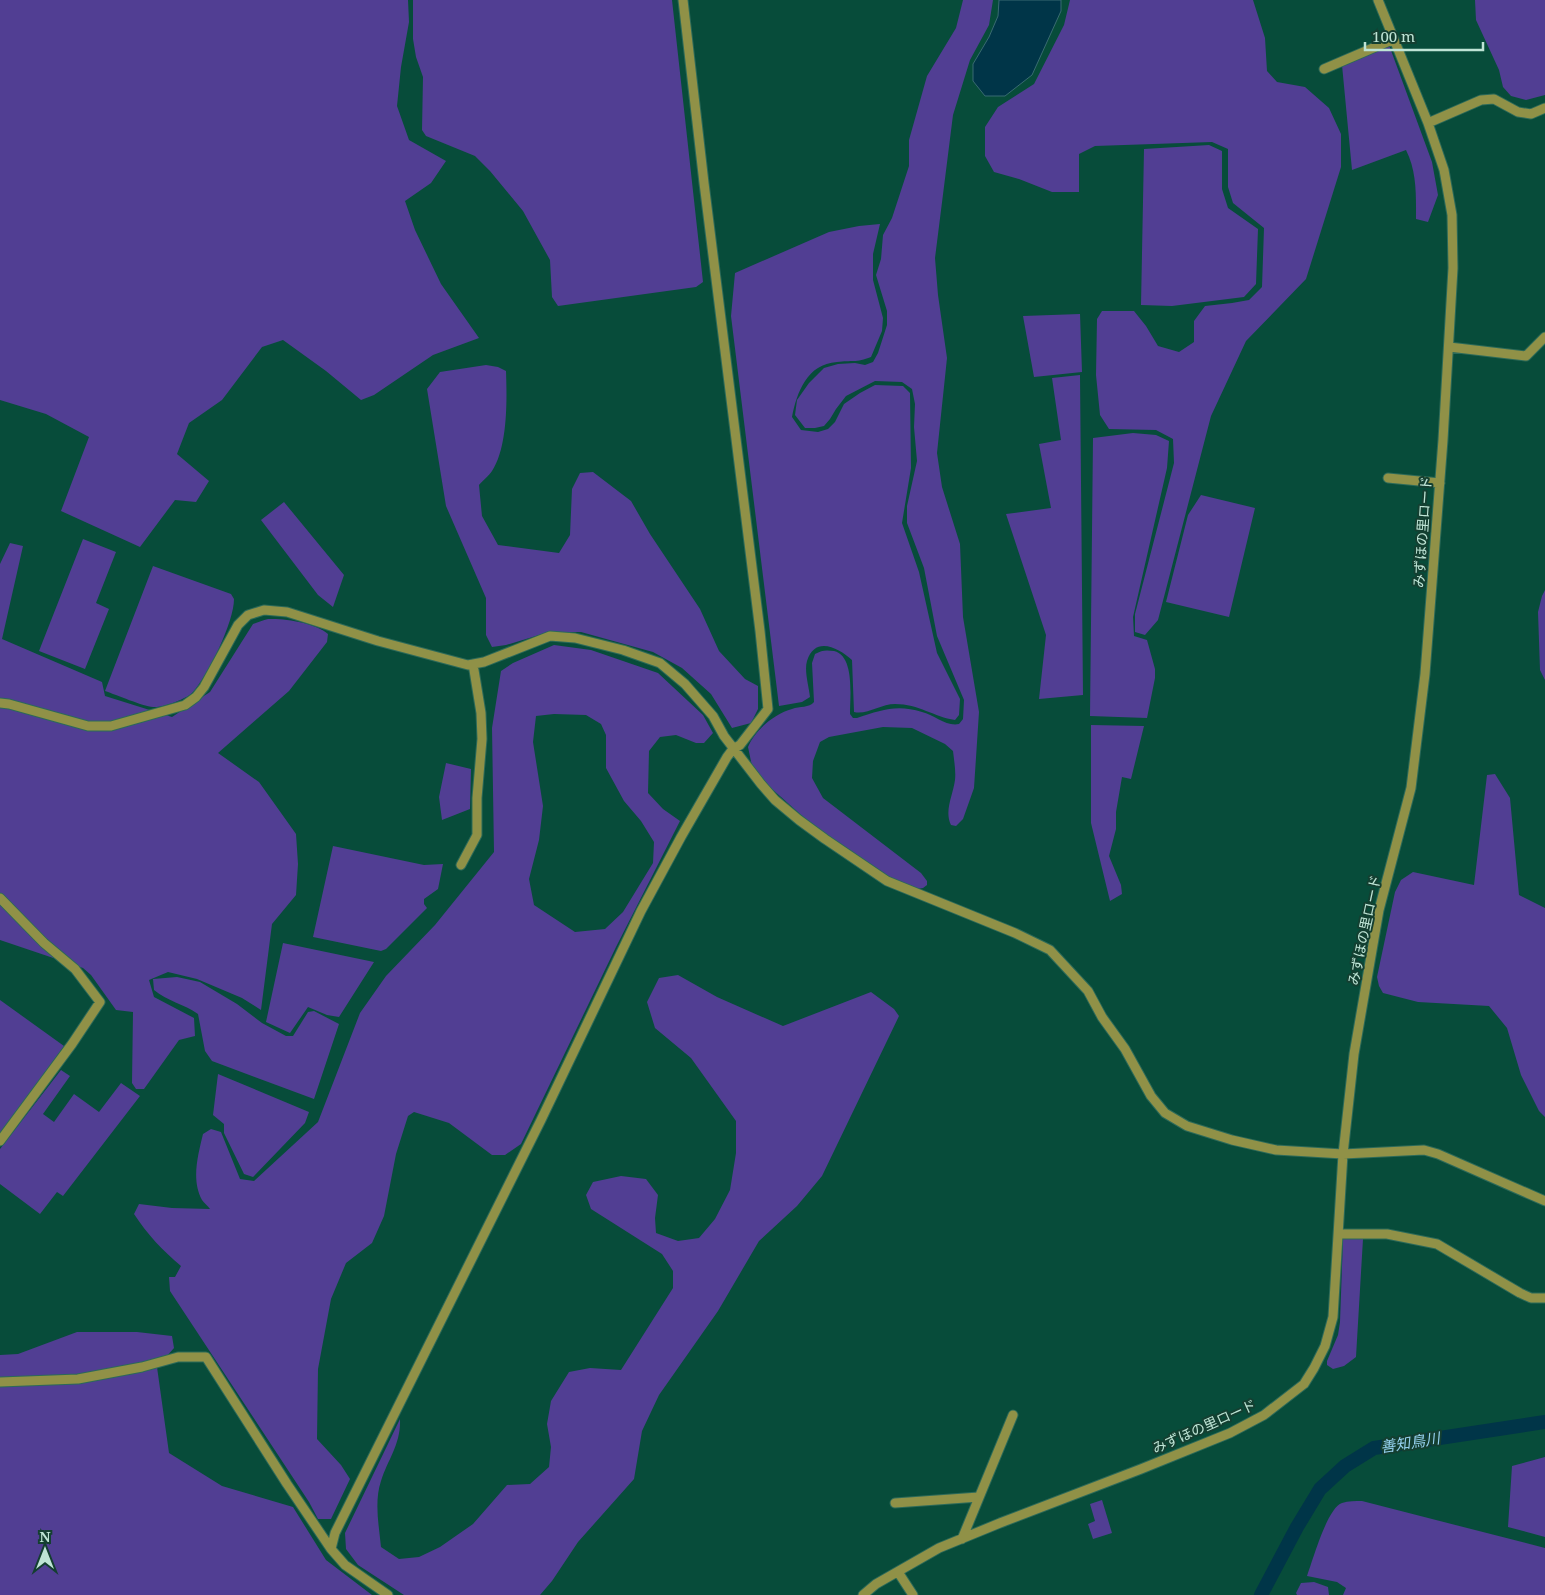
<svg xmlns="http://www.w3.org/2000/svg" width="1545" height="1595" font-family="'Noto Serif','Noto Sans JP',serif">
  <rect width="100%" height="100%" fill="#074c3a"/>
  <path fill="#513e93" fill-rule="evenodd" d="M0 0H408L409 22 401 67 397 106 409 140 446 161 431 183 405 201 415 230 441 284 479 338 433 355 374 395 361 400 326 371 283 340 262 347 222 400 189 423 177 454 209 481 196 502 175 500 140 547 61 511 89 437 46 414 0 400Z
    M413 0H672L703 282 696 287 558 306 552 297 550 260 523 211 490 171 475 156 426 136 422 130 423 77 416 57 413 39Z
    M963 0H993L989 25 970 60 953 115 935 258 938 295 947 358 937 453 942 487 960 544 963 617 979 712 974 788 963 819 956 826 951 825C944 811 953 795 955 780 956 771 954 760 953 751L945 744 912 728 883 727 829 737 820 742 813 761 812 778 823 798 921 873 927 881V885L923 888 917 889 887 877 818 830 761 779 752 766 748 747C755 730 774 714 792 709 800 706 809 708 814 702L812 663 815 654C822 650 826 650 834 651 855 656 850 697 850 714L853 718H857C881 710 897 704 922 712 934 715 947 727 959 724L963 719 964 700 937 636 924 568 907 523V506L917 461 914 427 915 404 912 389 902 382 875 381 846 396 836 409 830 419 824 426 815 428H805L795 415 797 400 809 383 824 368 838 364 855 363 865 365 873 362 878 353 887 325V311L876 275 881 259 883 235 892 218 909 166V140L927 76 956 28Z
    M1070 0H1253L1265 38 1267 71 1277 82 1305 87 1329 108 1341 134V167L1306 279 1246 341 1211 416 1158 620 1145 635 1135 632V614L1174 463 1173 439 1156 430 1109 429 1100 415 1096 375 1097 319 1102 311H1134L1146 326 1158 346 1179 352 1194 342V321L1205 306 1232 303 1249 300 1262 287 1264 228 1233 203 1228 187V149L1212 142 1095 146 1079 154V192H1052L1019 179 994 172 985 156V127L998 107 1034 84 1064 25Z
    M1475 0H1545V95L1526 100 1511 96 1503 87 1499 70 1476 20Z
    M1389 45 1432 162 1438 195 1428 222 1416 219C1416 195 1417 172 1406 150L1352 170 1342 65Z
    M1209 145 1222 151V189L1228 208 1258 229 1256 284 1244 297 1172 306 1141 305 1144 149Z
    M880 224 873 254V280L883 318 882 331 871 357C856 363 852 360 837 362 807 364 797 392 792 417L801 430 818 432 828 429 835 422 844 404 860 393 875 385 903 386 910 393 911 468 902 523 919 572 937 653 960 699 959 715 955 720C934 717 919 704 895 704 881 704 867 715 854 712L852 660C839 648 815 635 807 661 804 671 809 687 810 697L802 702 779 706 731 316 735 273 829 232 859 226Z
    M1080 314 1082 372 1034 377 1023 316Z
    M486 365 498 367 506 371C507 399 508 447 492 471 489 476 483 480 479 485L482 516 498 545 559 553 570 535 572 489 580 473 593 472 631 501 650 534 700 609 719 651 745 679 758 686V709L751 723 732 728 711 694 682 668 653 652 581 632H549L506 645 492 647 486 635V598L446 506 427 389 440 372Z
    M1080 375 1083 695 1039 699 1046 635 1006 514 1051 508 1039 444 1061 440 1052 378Z
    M1133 433 1156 435 1169 441 1167 468 1133 617 1134 636 1147 640 1155 669V678L1147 718 1090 716 1093 438Z
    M1201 495 1255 508 1229 617 1166 602 1188 515Z
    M284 502 344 575 333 607 318 595 261 520Z
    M83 539 116 552 96 603 109 609 85 669 39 651Z
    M10 543 23 546 2 639 102 682 105 696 172 717 210 692 253 624C257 623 263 620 268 619 285 618 316 623 328 634L327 642 289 691 218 753 259 782 296 834 298 864 296 895 272 924 261 1010 242 998 197 979 168 972 149 980 154 997 194 1018 195 1036 179 1040 144 1089H136L132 1083 133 1012 116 1010 91 975 83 968 0 940V564Z
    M153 566 231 594 234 599C234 622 208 676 192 693 186 699 162 708 153 707 142 706 117 695 105 691Z
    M1545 590V680L1540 670 1538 612 1542 596Z
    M554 645 591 650 658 673 703 715 713 733 704 743H696L676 735 660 737 649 751 648 793 663 809 680 821 616 947 521 1144 505 1155H492L449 1123 414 1112 408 1116 396 1154 384 1216 372 1243 346 1263 331 1299 318 1369 317 1439 341 1465 350 1479 331 1519H318L309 1502 170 1291 169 1277H175L181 1266C163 1251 147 1234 134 1214L139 1204 172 1208 210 1209C208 1206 204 1203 202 1200 191 1180 198 1155 203 1134L211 1129 221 1132 240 1179 254 1181 318 1122 360 1013 386 976 435 925 494 852 492 728 501 671 513 663ZM554 714 586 715 601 724 606 735V768L624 801 641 821 654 842 653 863 623 912 605 929 575 932 534 905 529 879 539 840 543 806 533 742 536 716Z
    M1091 725 1144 726 1131 779 1122 777 1116 812V829L1109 856 1121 885 1122 894 1110 901 1091 823Z
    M446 763 471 769 470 809 442 820 439 797Z
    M1495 774 1510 798 1519 895 1545 908V1117L1539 1111 1521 1075 1507 1028 1489 1006 1418 1002 1383 993 1379 986 1377 977 1395 892 1401 880 1413 872 1474 885 1487 775Z
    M333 846 424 865 443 864 438 889 424 899V904L427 908 386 949 381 951 313 937Z
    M283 943 374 962 339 1017 327 1015 308 1007 290 1033 266 1022Z
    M678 975 717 997 783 1026 871 992 894 1009 899 1016 822 1176 797 1206 759 1241 718 1311 659 1395 642 1431 634 1479 578 1542 552 1581 540 1595H404L358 1565 346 1549 345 1533 400 1419C401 1444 388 1459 381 1481 374 1502 379 1526 381 1547L399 1559 419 1557 440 1547 473 1524 507 1485 530 1484 549 1467 551 1447 547 1424 551 1401 569 1372 590 1368 621 1370 673 1288V1271L662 1254 591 1209 586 1195 593 1182 621 1176 646 1179 658 1195 655 1218 656 1233 678 1241 699 1238 715 1219 730 1190 736 1153V1121L691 1058 655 1028 647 1002 659 978Z
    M177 977 200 982 237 1004 262 1023 286 1036H293L308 1012 314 1011 339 1024 314 1099 212 1061 205 1051 198 1014C184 1004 167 1001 154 990L153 979Z
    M0 1000 64 1046 0 1134Z
    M61 1070 70 1076 43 1114 54 1122 74 1094 99 1112 121 1083 140 1096 63 1196 57 1192 40 1214 0 1184V1149Z
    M218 1074 309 1112 305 1123 253 1177 244 1174 224 1133V1124L213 1115Z
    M1343 1239H1363L1356 1357 1344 1366 1333 1369 1327 1365V1361L1338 1335 1340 1322Z
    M77 1332H137L172 1336 174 1348 157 1367 169 1453 222 1486 293 1507 326 1560 372 1595H0V1355L18 1354Z
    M1545 1457V1537L1508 1527 1512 1466Z
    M1102 1500 1112 1533 1093 1539 1088 1524 1095 1521 1090 1504Z
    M1362 1501 1545 1548V1595H1343L1346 1588 1337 1582 1307 1576C1313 1560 1327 1508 1342 1503 1348 1501 1356 1501 1362 1501Z
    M1314 1582 1328 1587 1329 1595H1297L1296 1593 1301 1583Z"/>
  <path fill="#003548" stroke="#396a72" d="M999 0H1061V11L1032 75 1005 96H985L973 81V64L989 37 998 16Z"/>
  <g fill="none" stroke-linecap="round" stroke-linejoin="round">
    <path stroke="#003548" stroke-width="14" d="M1261 1595 1297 1527 1320 1489 1345 1466 1374 1448 1545 1422"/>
    <defs>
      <path id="minor" d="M1324 69 1394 39
        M1428 123 1481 100 1494 99 1518 112 1531 114 1545 108
        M1449 347 1526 356 1545 337
        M1388 478 1440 483
        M0 703 9 704 88 726H111L185 705 196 697 204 687 238 625 248 615 264 610 287 612 378 641 468 665 484 662 550 636 575 638 623 650 660 663 685 684 713 716 724 736 761 784 775 800 799 820 825 839 887 881 1015 933 1050 950 1088 991 1102 1017 1125 1049 1151 1096 1165 1113 1187 1126 1232 1140 1276 1150 1343 1154 1424 1150 1438 1154 1545 1201
        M461 865 477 835V798L482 739 481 713 473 664
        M0 898 44 943 75 969 100 1002 72 1044 0 1141
        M1339 1234H1387L1437 1244 1520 1293 1531 1298H1545
        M0 1382 78 1379 142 1367 178 1357H206L287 1484 331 1549 345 1565 388 1595
        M895 1503 979 1497
        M962 1539 1013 1415
        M331 1549 335 1533 541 1120 641 911 681 837 727 757 733 749 740 745 768 709 760 631 704 183 683 0
        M898 1572 913 1595
        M863 1595 876 1584 939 1548 1000 1523 1141 1469 1230 1433 1264 1415 1304 1384 1314 1368 1325 1346 1333 1317 1343 1154 1354 1054 1379 910 1411 788 1425 674 1443 440 1453 268 1452 215 1444 170 1428 123 1378 0"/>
    </defs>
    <use href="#minor" stroke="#2c6a59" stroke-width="11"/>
    <use href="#minor" stroke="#909147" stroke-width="9"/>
  </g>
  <g text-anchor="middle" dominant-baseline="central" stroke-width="4" stroke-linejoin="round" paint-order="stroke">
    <g font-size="14" fill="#bee4d5" stroke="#143f31">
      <text transform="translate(1422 532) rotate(-86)">みずほの里ロード</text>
      <text transform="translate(1364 930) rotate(-78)">みずほの里ロード</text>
      <text transform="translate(1204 1426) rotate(-24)">みずほの里ロード</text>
    </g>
    <g font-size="15" font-style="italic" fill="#96d2ef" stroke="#143f31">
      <text transform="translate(1410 1442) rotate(-9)">善知鳥川</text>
    </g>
  </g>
  <g transform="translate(45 1550)" stroke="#143f31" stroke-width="4" paint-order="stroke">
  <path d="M0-4L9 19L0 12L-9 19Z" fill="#bee4d5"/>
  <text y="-8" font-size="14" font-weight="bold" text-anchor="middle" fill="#bee4d5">N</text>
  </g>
  <path d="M1365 42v8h118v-8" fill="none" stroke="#bee4d5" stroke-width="2.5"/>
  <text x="1372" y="42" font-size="15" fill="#bee4d5" stroke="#143f31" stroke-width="4" paint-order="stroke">100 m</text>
</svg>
